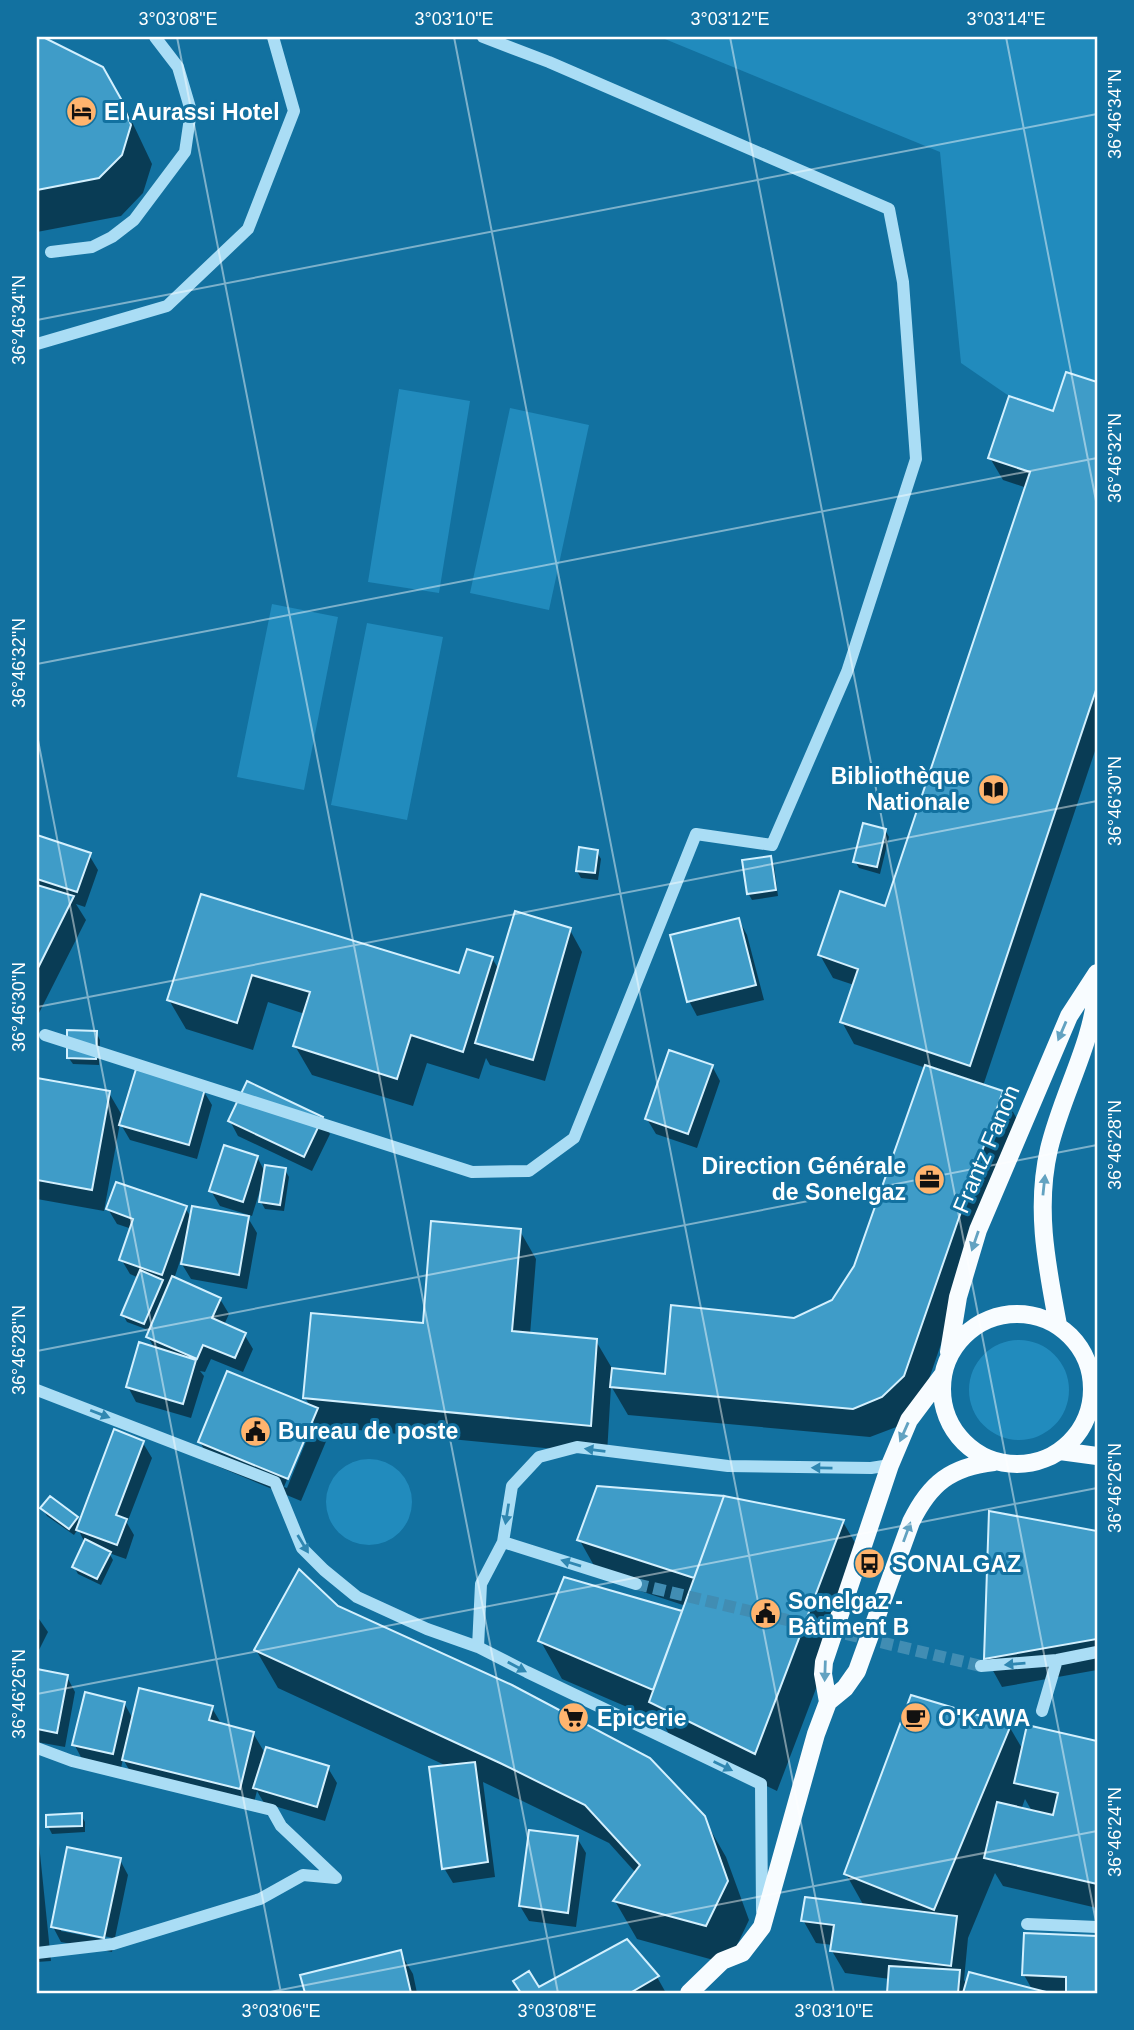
<svg xmlns="http://www.w3.org/2000/svg" width="1134" height="2030" font-family="Helvetica,sans-serif">
  <rect width="100%" height="100%" fill="#1271a0"/>
  <path fill="#218bbd" d="M660 37H1097V382L1066 372 1053 411 1009 396 961 363 940 152Z
    M399 389 470 401 439 593 368 582Z
    M510 408 589 425 549 610 470 593Z
    M272 604 338 617 304 790 237 777Z
    M367 623 443 637 407 820 331 805Z
    M969 1390a50 50 0 1 1 100 0a50 50 0 1 1-100 0Z
    M326 1502a43 43 0 1 1 86 0a43 43 0 1 1-86 0Z"/>
  <path fill="#0007" fill-rule="evenodd" d="M37 37 102 68 125 107 152 164 143 193 121 216 37 232Z
    M1067 374 1097 384V745L983 1086 1002 1092 1018 1121 920 1405 899 1426 870 1437 628 1415 611 1386 607 1454 327 1427 330 1432 301 1501 212 1464 200 1442 311 1407 305 1398 424 1325 520 1231 536 1259 530 1335 596 1341 613 1370 666 1375 834 1301 856 1267 926 1068 854 1044 842 1022 854 985 833 978 820 955 886 908 1027 488 1003 480 990 458 1054 413ZM310 1422H314L287 1488 284 1487Z
    M885 830 889 837 880 874 859 868 855 861Z
    M37 837 89 855 98 870 85 907 76 904 86 920 37 1017Z
    M597 852 601 859 598 880 581 878 577 871Z
    M770 858 774 865 778 896 752 900 748 893Z
    M203 896 460 976 492 958 499 970 570 930 582 952 545 1081 490 1065 486 1058 479 1079 427 1063 413 1106 312 1075 295 1046 305 1014 268 1002 253 1050 186 1029 169 1000Z
    M739 920 747 935 764 1000 697 1016 689 1001Z
    M96 1032 100 1040 99 1065 73 1064 68 1057Z
    M712 1066 720 1081 697 1148 656 1134 647 1119Z
    M37 1080 109 1093 123 1117 203 1090 212 1105 197 1159 130 1140 120 1123 104 1211 37 1199Z
    M322 1119 330 1134 312 1171 238 1136 230 1121Z
    M257 1157 265 1172 285 1170 289 1177 284 1211 265 1209 261 1202 263 1188 261 1187 252 1216 220 1206 211 1191Z
    M185 1208 191 1217 248 1218 257 1233 247 1289 191 1279 180 1261 174 1279 220 1299 229 1314 224 1325 244 1334 253 1349 243 1372 211 1359 205 1372 200 1371 204 1376 191 1418 136 1402 128 1387 155 1349 148 1337 151 1331 127 1322 123 1315 139 1278 130 1274 121 1259 132 1229 117 1224 108 1209Z
    M143 1443 152 1458 127 1523 134 1535 126 1559 109 1553 113 1560 101 1585 78 1574 74 1567 85 1543 78 1529 74 1535 47 1516 43 1509 77 1518 80 1524Z
    M723 1497 843 1522 865 1560 777 1791 673 1741 662 1722 562 1679 540 1640 565 1579 683 1613 686 1606 601 1578 579 1539Z
    M991 1513 1097 1533V1670L1002 1687 986 1658Z
    M337 1607 703 1817 726 1857 749 1920 728 1964 637 1939 615 1901 636 1873 609 1843 483 1782 495 1877 453 1883 444 1868 449 1767 278 1688 256 1650Z
    M37 1616 48 1632 37 1654Z
    M37 1671 67 1677 75 1692 65 1747 37 1742Z
    M124 1703 133 1719 212 1708 222 1725 253 1733 266 1755 328 1768 337 1783 325 1821 264 1803 257 1791 252 1810 136 1782 123 1759 121 1768 82 1759 74 1744Z
    M1009 1726 1023 1750 1029 1727 1097 1742V1908L1003 1886 995 1873 968 1938 964 1980 967 1985 1033 1991 1024 1975 1026 1935 1097 1938V1993L1037 1990 1043 1993H889L890 1979 845 1973 832 1951 833 1945 816 1943 803 1920 864 1906 846 1874ZM1025 1799 1033 1813 1021 1810Z
    M81 1815 85 1822V1832L52 1834 48 1826Z
    M37 1824 51 1961 37 1962Z
    M577 1838 586 1853 576 1927 529 1921 520 1906Z
    M120 1860 128 1875 112 1952 61 1942 53 1927ZM61 1927 113 1938 112 1941 61 1931Z
    M627 1941 657 1977 666 1993H522L516 1982 538 1989Z
    M400 1952 413 1974 417 1993H307L302 1976Z"/>
  <path fill="#3f9cc8" stroke="#d3f0fe" stroke-width="2" d="M37 37H43L103 67 121 99 131 125 122 155 99 178 37 190Z
    M1066 372 1097 382V687L970 1066 840 1022 858 969 818 955 840 891 885 906 1030 472 988 458 1009 396 1053 411Z
    M863 823 886 829 877 867 853 862Z
    M37 835 91 853 77 892 37 879Z
    M579 847 598 850 595 873 576 871Z
    M771 856 776 890 747 894 742 860Z
    M37 885 74 896 37 970Z
    M201 894 459 973 467 949 493 957 463 1052 411 1035 397 1079 293 1046 310 992 252 975 237 1023 167 1000Z
    M515 911 571 928 533 1060 475 1043Z
    M739 918 756 985 687 1002 670 935Z
    M67 1030 97 1031 96 1059 67 1058Z
    M669 1050 713 1065 688 1134 645 1119Z
    M925 1065 1003 1091 904 1376 882 1397 853 1409 610 1387 612 1368 665 1374 671 1305 794 1318 832 1300 854 1266Z
    M136 1069 205 1089 189 1145 119 1125Z
    M37 1078 110 1091 92 1190 37 1180Z
    M247 1081 323 1117 304 1157 228 1121Z
    M224 1145 258 1156 243 1202 209 1191Z
    M265 1165 286 1168 280 1205 259 1202Z
    M116 1182 187 1206 162 1275 119 1260 133 1219 106 1209Z
    M192 1206 249 1216 239 1275 181 1264Z
    M431 1221 521 1229 512 1331 597 1339 591 1426 303 1398 311 1313 423 1323Z
    M140 1270 163 1280 144 1324 121 1315Z
    M172 1276 221 1298 212 1318 246 1333 235 1358 203 1345 197 1359 146 1337Z
    M139 1342 196 1360 183 1404 126 1387Z
    M227 1371 318 1408 288 1479 198 1442Z
    M114 1429 144 1441 116 1515 127 1519 117 1545 76 1530Z
    M597 1486 724 1496 694 1578 577 1540Z
    M50 1496 78 1517 69 1529 40 1508Z
    M724 1496 844 1520 755 1754 649 1702Z
    M989 1511 1097 1531V1639L984 1659Z
    M85 1539 111 1552 97 1579 72 1567Z
    M299 1569 338 1606 512 1685 650 1758 705 1816 728 1881 706 1926 613 1901 640 1865 585 1805 500 1763 254 1650Z
    M564 1577 682 1611 653 1690 538 1641Z
    M37 1669 68 1675 57 1733 37 1729Z
    M139 1688 213 1706 209 1720 254 1732 240 1789 122 1760Z
    M85 1692 125 1702 113 1754 72 1745Z
    M911 1695 1011 1725 934 1910 844 1874Z
    M1027 1725 1097 1741V1884L984 1858 997 1802 1053 1815 1058 1793 1014 1783Z
    M266 1747 329 1766 317 1807 253 1788Z
    M475 1762 488 1862 442 1869 429 1767Z
    M82 1813V1826L46 1827V1815Z
    M529 1830 578 1836 568 1913 519 1906Z
    M67 1847 121 1858 104 1938 51 1927Z
    M805 1897 957 1916 951 1966 830 1951 834 1925 801 1921Z
    M1024 1933 1097 1936V1993H1066V1977L1022 1975Z
    M627 1939 659 1976 630 1993H521L513 1981 529 1971 539 1987Z
    M401 1950 411 1993H305L300 1975Z
    M889 1966 960 1970 958 1993H887Z
    M969 1972 1050 1993H963Z"/>
  <g fill="none" stroke-linecap="round" stroke-linejoin="round">
    <path stroke="#418db3" stroke-width="12" stroke-dasharray="12 6" stroke-linecap="butt" d="M636 1584 981 1666"/>
    <path stroke="#aaddf5" stroke-width="12" d="M51 252 92 247 112 237 134 220 185 152 191 111 178 67 155 37
      M37 344 167 306 248 229 294 111 273 37
      M45 1035 472 1172 529 1171 574 1138 696 834 772 845 847 672 916 459 903 282 889 209 549 62 483 37
      M37 1390 275 1482 302 1548 324 1570 357 1597 427 1629 478 1647 527 1672 761 1784 762 1911
      M503 1542 636 1584
      M478 1647 481 1584 503 1542 512 1486 539 1457 577 1447 728 1466 871 1468 890 1465
      M981 1666 1057 1660 1097 1652
      M1042 1711 1057 1660
      M37 1748 72 1761 272 1810 281 1826 336 1878
      M1027 1924 1097 1927
      M37 1953 113 1944 260 1899 303 1875 336 1878"/>
    <path stroke="#f8fcff" stroke-width="18" d="M942 1389a75 75 0 1 1 150 0a75 75 0 1 1-150 0Z
      M1058 1325C1047 1266 1035 1209 1049 1149 1062 1094 1092 1045 1097 989
      M949 1352 958 1297 978 1230 1069 1016 1097 973
      M1060 1451 1097 1456
      M828 1702 845 1688 857 1671 911 1522C930 1483 951 1467 994 1462
      M689 1993 722 1961 742 1953 762 1927 816 1734 828 1702 823 1674 824 1662 890 1465 909 1420 942 1376"/>
  </g>
  <defs><path id="oneway-solid" d="M-6-.8H1V-3.2L6.5 0L1 3.2V.8H-6Z" transform="scale(1.75)"/></defs>
  <g fill="#62a2c1">
    <use href="#oneway-solid" transform="translate(1062 1031) rotate(113)"/>
    <use href="#oneway-solid" transform="translate(1044 1185) rotate(-84)"/>
    <use href="#oneway-solid" transform="translate(975 1241) rotate(109)"/>
    <use href="#oneway-solid" transform="translate(904 1432) rotate(114)"/>
    <use href="#oneway-solid" transform="translate(907 1532) rotate(-70)"/>
    <use href="#oneway-solid" transform="translate(825 1671) rotate(92)"/>
  </g>
  <g fill="#3087b1">
    <use href="#oneway-solid" transform="translate(100 1414) rotate(21)"/>
    <use href="#oneway-solid" transform="translate(595 1450) rotate(-173)"/>
    <use href="#oneway-solid" transform="translate(822 1468) rotate(-179)"/>
    <use href="#oneway-solid" transform="translate(507 1514) rotate(99)"/>
    <use href="#oneway-solid" transform="translate(303 1544) rotate(59)"/>
    <use href="#oneway-solid" transform="translate(571 1563) rotate(-163)"/>
    <use href="#oneway-solid" transform="translate(1015 1664) rotate(175)"/>
    <use href="#oneway-solid" transform="translate(517 1667) rotate(28)"/>
    <use href="#oneway-solid" transform="translate(723 1766) rotate(26)"/>
  </g>
  <path fill="none" stroke="#fff" stroke-width="2" stroke-opacity="0.45" d="M177 37 558 1993M454 37 834 1993M730 37 1097 1927M1006 37 1097 506M37 320 1097 114M37 664 1097 458M37 735 281 1993M37 1007 1097 801M37 1351 1097 1145M37 1694 1097 1488M265 1993 1097 1831"/>
  <defs>
    <symbol id="hotel-disc" viewBox="-11 -11 22 22"><circle r="9.5" fill="#ffb46e" stroke="#1271a0"/><path d="M-6-4.5h1.5V1H6V5H4.5V3h-9V5H-6ZM-4 0a1.8 1.8 0 1 1 3.6 0ZM.5 0V-2.5h3Q6-2.5 6 0Z" fill="#111"/></symbol>
    <symbol id="library-disc" viewBox="-11 -11 22 22"><circle r="9.5" fill="#ffb46e" stroke="#1271a0"/><path d="M-6-4Q-3-5.5-.7-3.5V5Q-3 3-6 4ZM6-4Q3-5.5 .7-3.5V5Q3 3 6 4Z" fill="#111"/></symbol>
    <symbol id="office-disc" viewBox="-11 -11 22 22"><circle r="9.5" fill="#ffb46e" stroke="#1271a0"/><path d="M-6-3h4V-5.5h4V-3h4V5H-6ZM-1-4.5V-3h2v-1.5ZM-6 0V1H6V0Z" fill="#111"/></symbol>
    <symbol id="civic-disc" viewBox="-11 -11 22 22"><circle r="9.5" fill="#ffb46e" stroke="#1271a0"/><path d="M-.6-6.5H3V-4.5H.6V-3L4-1V1h2V6H-6V1h2V-1L-.6-3ZM-1.2 2.5V6h2.4V2.5Z" fill="#111"/></symbol>
    <symbol id="bus-disc" viewBox="-11 -11 22 22"><circle r="9.5" fill="#ffb46e" stroke="#1271a0"/><path d="M-5-6H5V4H4V6H2V4H-2V6H-4V4H-5ZM-3.5-4V0h7V-4ZM-3.5 1.2v1.5H-2V1.2ZM2 1.2v1.5H3.5V1.2Z" fill="#111"/></symbol>
    <symbol id="supermarket-disc" viewBox="-11 -11 22 22"><circle r="9.5" fill="#ffb46e" stroke="#1271a0"/><path d="M-6-5.5h2.5l.6 2H6L4.5 2H-2.5L-4.4-4H-6ZM-1.5 3.2a1.3 1.3 0 1 0 .1 0ZM3 3.2a1.3 1.3 0 1 0 .1 0Z" fill="#111"/></symbol>
    <symbol id="cafe-disc" viewBox="-11 -11 22 22"><circle r="9.5" fill="#ffb46e" stroke="#1271a0"/><path d="M-5.5-4.5H6V0H3Q3 3.5 0 3.5H-2.5Q-5.5 3.5-5.5 0ZM3-3.2v2h1.7v-2ZM-6 4.5H4V6H-6Z" fill="#111"/></symbol>
  </defs>
  <g fill-rule="evenodd">
    <use href="#hotel-disc" x="64" y="94" width="35" height="35"/>
    <use href="#library-disc" x="976" y="772" width="35" height="35"/>
    <use href="#office-disc" x="912" y="1162" width="35" height="35"/>
    <use href="#civic-disc" x="238" y="1414" width="35" height="35"/>
    <use href="#bus-disc" x="852" y="1546" width="35" height="35"/>
    <use href="#civic-disc" x="748" y="1596" width="35" height="35"/>
    <use href="#supermarket-disc" x="556" y="1700" width="35" height="35"/>
    <use href="#cafe-disc" x="898" y="1700" width="35" height="35"/>
  </g>
  <g text-anchor="middle" dominant-baseline="central" stroke-width="6" stroke-linejoin="round" paint-order="stroke">
    <g font-size="23" font-weight="bold" fill="#fff" stroke="#1271a0" text-anchor="start">
      <text x="104" y="112">El Aurassi Hotel</text>
      <text x="970" y="776" text-anchor="end">Bibliothèque<tspan x="970" dy="26">Nationale</tspan></text>
      <text x="906" y="1166" text-anchor="end">Direction Générale<tspan x="906" dy="26">de Sonelgaz</tspan></text>
      <text x="278" y="1431">Bureau de poste</text>
      <text x="892" y="1564">SONALGAZ</text>
      <text x="788" y="1601">Sonelgaz -<tspan x="788" dy="26">Bâtiment B</tspan></text>
      <text x="597" y="1718">Epicerie</text>
      <text x="938" y="1718">O'KAWA</text>
    </g>
    <g font-size="23" fill="#fff" stroke="#1271a0">
      <text transform="translate(986 1149) rotate(-67)">Frantz Fanon</text>
    </g>
  </g>
  <rect width="1134" height="2030" fill="none" stroke="#1271a0" stroke-width="77"/>
  <rect x="38" y="38" width="1058" height="1954" fill="none" stroke="#fff" stroke-width="2.5"/>
  <g font-size="18" text-anchor="middle" fill="#fff">
    <text x="178" y="25">3°03'08"E</text>
    <text x="454" y="25">3°03'10"E</text>
    <text x="730" y="25">3°03'12"E</text>
    <text x="1006" y="25">3°03'14"E</text>
    <text transform="translate(1115 114) rotate(-90)" y="6">36°46'34"N</text>
    <text transform="translate(19 320) rotate(-90)" y="6">36°46'34"N</text>
    <text transform="translate(1115 458) rotate(-90)" y="6">36°46'32"N</text>
    <text transform="translate(19 663) rotate(-90)" y="6">36°46'32"N</text>
    <text transform="translate(1115 801) rotate(-90)" y="6">36°46'30"N</text>
    <text transform="translate(19 1007) rotate(-90)" y="6">36°46'30"N</text>
    <text transform="translate(1115 1145) rotate(-90)" y="6">36°46'28"N</text>
    <text transform="translate(19 1350) rotate(-90)" y="6">36°46'28"N</text>
    <text transform="translate(1115 1488) rotate(-90)" y="6">36°46'26"N</text>
    <text transform="translate(19 1694) rotate(-90)" y="6">36°46'26"N</text>
    <text transform="translate(1115 1832) rotate(-90)" y="6">36°46'24"N</text>
    <text x="281" y="2017">3°03'06"E</text>
    <text x="557" y="2017">3°03'08"E</text>
    <text x="834" y="2017">3°03'10"E</text>
  </g>
</svg>
